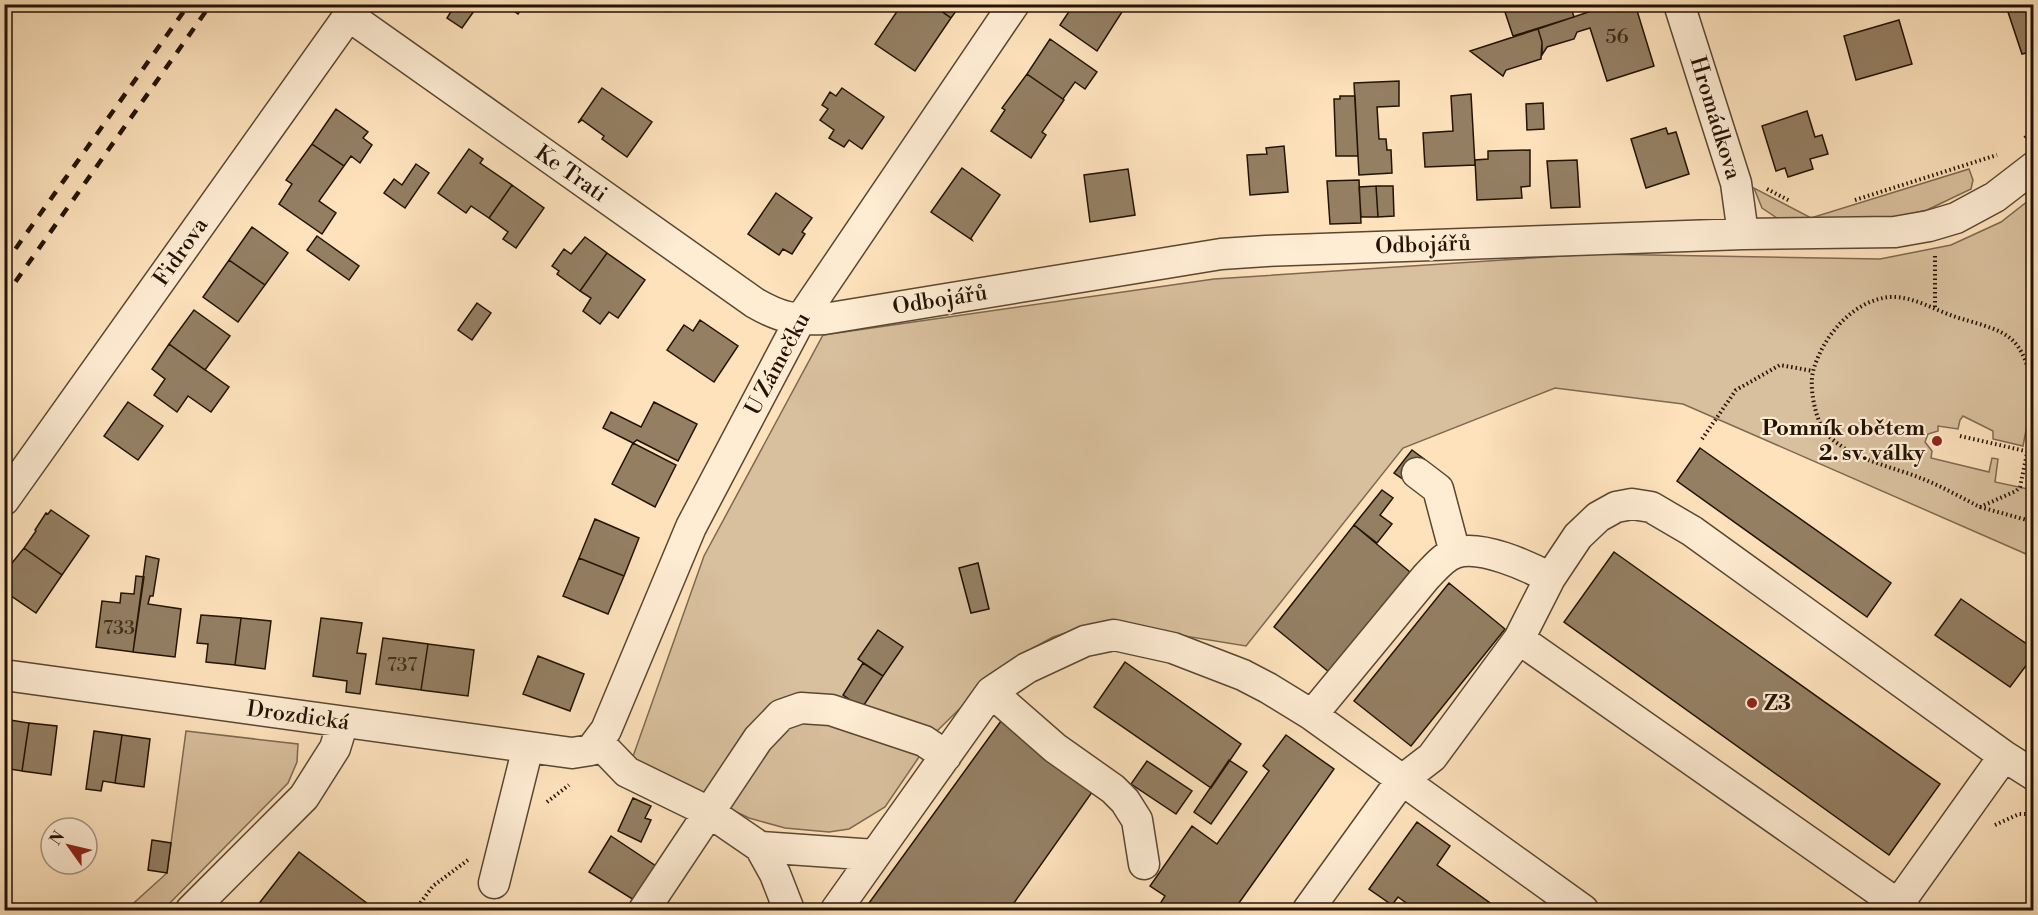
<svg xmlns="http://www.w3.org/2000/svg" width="2038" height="915" font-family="'Libre Bodoni',serif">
  <rect width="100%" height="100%" fill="#fde2bc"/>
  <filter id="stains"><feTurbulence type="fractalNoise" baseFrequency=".00333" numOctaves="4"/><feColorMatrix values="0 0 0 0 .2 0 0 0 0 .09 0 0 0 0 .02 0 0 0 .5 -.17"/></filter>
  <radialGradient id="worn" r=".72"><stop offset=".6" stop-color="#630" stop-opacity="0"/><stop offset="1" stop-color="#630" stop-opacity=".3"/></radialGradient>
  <path fill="#d8bf9d" stroke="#7e6950" stroke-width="1.5" d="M1969 169 1973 180 1971 189 1927 210 1887 220 1777 218 1762 208 1754 188 1811 218Z
    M2033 197 2034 415H2029L2023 446 1993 439V431L1963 416 1960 420 1958 429 1938 426V431L1928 434 1925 442 1932 451 1931 458 1989 472 1992 458 1998 459 1995 482 2033 490V557L1683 404 1555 388 1403 448 1246 646 1117 625H1091L1053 637 1015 658 999 670 936 732 885 807 849 829 829 832 785 828 749 818 631 762 704 556 823 335 1214 279 1594 254 1880 259 1951 245 2001 222Z
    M186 731 298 744 297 762 288 783 163 910H126L167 873Z"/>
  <path fill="#947f63" stroke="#231303" stroke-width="1.5" d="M444 4H479L462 28 447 18 452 10Z
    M504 4H525L518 14Z
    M533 4H546L541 11Z
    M902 4H931L951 18 915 71 875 44Z
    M931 4H961L951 18Z
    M1074 4H1111L1122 12 1097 51 1060 25Z
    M1111 4H1128L1122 12Z
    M1495 4H1570L1574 17 1513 36 1504 9 1497 11Z
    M1612 4H1635L1654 66 1607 81 1590 28 1577 32 1574 39 1547 47 1542 55V42L1538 29Z
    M2009 4H2034V51L2022 54 2006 6Z
    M1899 20 1912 64 1856 80 1844 36Z
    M1538 29 1542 42 1541 59 1506 70 1503 76 1470 51Z
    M1050 39 1097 72 1085 89 1075 82 1063 99 1027 74Z
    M1027 74 1064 100 1042 132 1046 135 1031 158 991 131 1005 110 1002 108Z
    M1399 81V106L1377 107 1379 139H1386L1387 150H1391L1392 173 1359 175 1354 83Z
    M602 88 652 122 627 157 602 139 604 136 582 120 578 123Z
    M842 88 884 117 862 149 849 140 844 147 829 138 834 130 820 120 828 109 822 105 830 92 836 96Z
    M1471 94 1475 165 1425 167 1423 133 1453 131 1451 96Z
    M1340 96H1355L1358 156H1336L1334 99H1340Z
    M1543 103 1544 129 1527 130 1526 104Z
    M336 109 368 132 363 138 372 145 360 163 351 156 344 166 312 144Z
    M1807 111 1815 137 1822 135 1828 154 1810 159 1813 169 1788 177 1785 168 1776 171 1762 126Z
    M1666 128 1668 134 1676 132 1689 174 1646 188 1631 139Z
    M312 144 344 166 319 201 336 213 322 234 279 204 292 184 286 180Z
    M1284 146 1288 192 1250 195 1247 155 1267 154 1266 148Z
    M469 149 483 159 480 163 512 185 489 218 471 206 466 213 438 193Z
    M1530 150V186L1521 187 1522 198 1477 200 1475 160 1488 159V151Z
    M1577 160 1580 207 1551 208 1547 161Z
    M416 164 429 173 405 208 384 193 394 179 402 185Z
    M962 168 1000 195 971 238 972 240 931 212Z
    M1128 169 1135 215 1090 222 1084 175Z
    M1359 180 1361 223 1330 224 1327 181Z
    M512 185 544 208 516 248 503 239 508 232 489 218Z
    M1376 186H1393L1394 216 1378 217Z
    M1376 186 1378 217H1361L1359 187Z
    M776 193 812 218 802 232 805 234 792 254 783 249 779 255 748 234Z
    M252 227 288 253 265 285 229 260Z
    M317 236 359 266 349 280 307 250Z
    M585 237 607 253 580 291 557 274 559 271 552 266 564 249 571 254Z
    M607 253 645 280 618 318 609 312 600 324 583 311 591 298 580 291Z
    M229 260 265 285 238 322 203 297Z
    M477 303 491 313 472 340 458 330Z
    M194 310 230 336 205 370 169 344Z
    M700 320 738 346 714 382 667 350 684 325 693 331Z
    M169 344 229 387 211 412 188 396 177 412 154 395 165 379 152 369Z
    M128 402 163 426 138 460 104 436Z
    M654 402 697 424 678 461 637 440 633 443 603 428 611 412 641 427Z
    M633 443 676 465 655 507 612 484Z
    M1700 448 1891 583 1867 617 1677 481Z
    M1412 450 1424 459 1407 482 1394 473Z
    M1382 490 1393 498 1380 515 1392 524 1377 543 1354 525Z
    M51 510 89 536 62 575 24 548 36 531 35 530 46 513 48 514Z
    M595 519 639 538 624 576 579 558Z
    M1354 525 1410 572 1329 672 1274 627Z
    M24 548 62 575 36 613 4 591V573Z
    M1614 552 1940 784 1889 855 1564 622Z
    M146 556 159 559 153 596H150L148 604 181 609 175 657 133 652Z
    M579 558 624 576 608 614 563 596Z
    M978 563 989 609 971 613 959 568Z
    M136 576 144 577 133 652 96 647 102 601 120 603 121 593 134 594Z
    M1449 583 1505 629 1411 746 1354 701Z
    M1961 599 2034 649V655L2010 687 1935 635Z
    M201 615 241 618 235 665 206 662 208 644 197 643Z
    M241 618 271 621 265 669 235 665Z
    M321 618 362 623 357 653 366 654 360 694 346 692 347 681 313 676Z
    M878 630 903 647 883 676 858 659Z
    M383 638 428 644 421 690 376 684Z
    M428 644 474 650 468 696 421 690Z
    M538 656 584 674 570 711 523 694Z
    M1125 662 1241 744 1211 788 1094 707Z
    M863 663 883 676 862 708 843 695Z
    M4 719 29 723 22 771 4 768Z
    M1001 721 1095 788 1009 910H864Z
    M29 723 57 726 51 775 22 771Z
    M94 731 122 735 115 783 103 781 101 791 86 789Z
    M122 735 150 739 144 787 115 783Z
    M1286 735 1334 769 1234 910H1163L1158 907 1165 896 1150 886 1192 826 1217 844 1269 771 1263 766Z
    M1229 760 1247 772 1211 824 1194 812Z
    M1147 761 1192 791 1176 814 1131 784Z
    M633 798 651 806 645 818 651 820 641 842 618 831Z
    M1417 822 1450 846 1437 865 1500 910H1416L1398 897 1392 905 1369 889Z
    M611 836 656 866 634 900 589 872Z
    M152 840 171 843 167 873 148 870Z
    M299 852 376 910H254Z"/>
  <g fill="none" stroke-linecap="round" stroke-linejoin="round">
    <defs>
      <path id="minor" d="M1679 4 1736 183 1743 234
        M349 16 755 303C781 318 794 320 824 319L1221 254 1266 251 1743 234 1895 232 1929 226 1956 218 1995 197 2034 167
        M1417 473 1438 489 1455 553
        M4 500 357 4
        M1519 639 1906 910
        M4 675 572 753 591 750 606 730 691 527 800 320 1014 4
        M991 692 1055 748 1113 789 1125 801 1137 820 1144 864
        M1312 715 1426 577C1435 568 1443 557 1455 553 1480 544 1528 566 1550 578
        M599 743 627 772 709 812 760 847 775 874 789 910
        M760 847 875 855 991 692 1027 668 1085 641 1114 635 1173 648 1243 675 1268 688 1312 715 1583 910
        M494 883 528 747
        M191 910 304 797 335 748 343 722
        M644 910 758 739 781 715 801 708 831 710 924 741 946 756
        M836 910 875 855
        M1308 910 1401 781 1432 757 1519 639 1550 578 1578 536 1598 517 1616 507 1632 504 1651 507 1692 531 2004 756 2034 775
        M1894 910 2004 756"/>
    </defs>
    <use href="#minor" stroke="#5a4731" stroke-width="33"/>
    <path stroke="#231303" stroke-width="4" stroke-dasharray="1.5 3" stroke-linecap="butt" d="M2025 138 2034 127
      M1767 189 1790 201
      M1855 200 1997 155
      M1935 256V309
      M2034 390C2021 334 2010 333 1959 318 1936 311 1914 296 1890 297 1854 300 1824 335 1814 368 1810 380 1812 396 1815 408 1818 420 1822 431 1832 439 1857 461 1894 467 1923 479 1943 487 1962 498 1980 507L2016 491 2020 487 2034 420
      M1960 436 2034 453
      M1702 439 1736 390 1780 365 1813 371
      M1980 507 2034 522
      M547 802 569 785
      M1995 825 2019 814H2034
      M1241 907 1246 910
      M415 910 433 886 468 860"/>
    <use href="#minor" stroke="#feecd3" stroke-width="30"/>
    <path stroke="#231303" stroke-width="4.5" stroke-dasharray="10 10" stroke-linecap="butt" d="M4 265 189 4
      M4 298 211 4"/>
  </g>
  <g fill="#8f2418" stroke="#feecd3" stroke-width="2">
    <circle cx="1937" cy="441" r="6"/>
    <circle cx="1752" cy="703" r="6"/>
  </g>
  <g text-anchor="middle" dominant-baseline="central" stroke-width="4.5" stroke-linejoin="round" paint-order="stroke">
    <g font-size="20" fill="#3f2e1b">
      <text x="1617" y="37">56</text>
      <text x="119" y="628">733</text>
      <text x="402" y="665">737</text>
    </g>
    <g font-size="22" fill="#231303" stroke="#feecd3">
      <text transform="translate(1715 118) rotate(73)">Hromádkova</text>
      <text transform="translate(571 174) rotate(35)">Ke Trati</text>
      <text transform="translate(1423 245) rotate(-2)">Odbojářů</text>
      <text transform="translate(181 252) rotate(-55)">Fidrova</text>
      <text transform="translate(940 300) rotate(-9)">Odbojářů</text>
      <text transform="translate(778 364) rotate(-62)">U Zámečku</text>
      <text transform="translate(298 716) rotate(8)">Drozdická</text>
    </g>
    <g font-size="22" font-weight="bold" fill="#231303" stroke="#feecd3" text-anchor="end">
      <text x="1925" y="428">Pomník obětem<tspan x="1925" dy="25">2. sv. války</tspan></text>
      <text x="1764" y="703" text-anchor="start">Z3</text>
    </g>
  </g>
  <rect width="2038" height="915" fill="none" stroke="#fde2bc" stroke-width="24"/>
  <rect x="6" y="6" width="2026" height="903" fill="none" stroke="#231303" stroke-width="3"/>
  <rect x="12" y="12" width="2014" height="891" fill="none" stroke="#231303" stroke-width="1.5"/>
  <g transform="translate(69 846) rotate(304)"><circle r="28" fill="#feecd3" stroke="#a69580" stroke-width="1.5"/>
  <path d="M0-4.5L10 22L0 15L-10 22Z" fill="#8f2418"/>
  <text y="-9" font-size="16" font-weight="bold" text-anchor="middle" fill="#231303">N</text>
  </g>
  <rect width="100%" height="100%" filter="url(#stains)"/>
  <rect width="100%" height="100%" fill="url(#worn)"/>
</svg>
